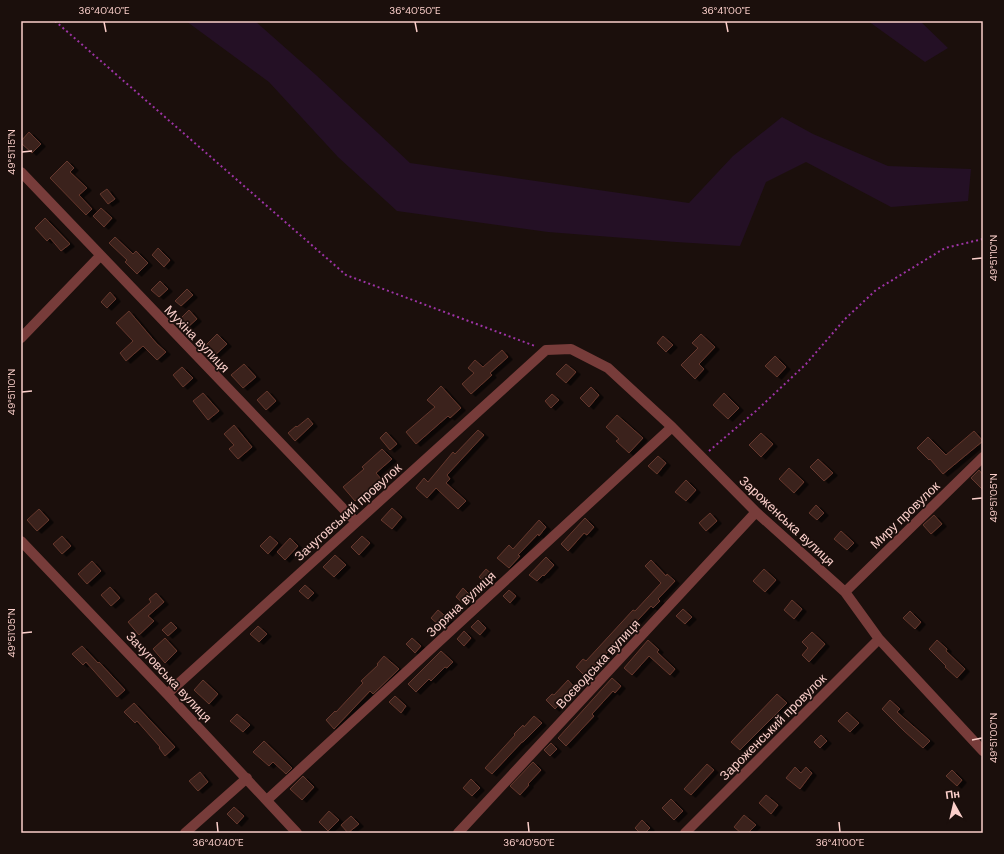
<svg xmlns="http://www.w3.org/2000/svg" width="1004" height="854" font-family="'DM Sans',sans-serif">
  <defs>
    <filter id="shadow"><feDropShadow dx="4.5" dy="2.5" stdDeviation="0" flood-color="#0009"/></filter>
  </defs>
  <rect width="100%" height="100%" fill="#1b0f0c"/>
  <path fill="#241025" d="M186 21H255L316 75 410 163 689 203 733 156 782 117 813 134 888 166 971 169 968 201 891 207 806 162 766 182 740 246 676 242 548 232 397 211 338 157 269 82Z
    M868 21H920L948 48 925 62Z"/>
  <path fill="#3b201a" stroke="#65382d" filter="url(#shadow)" d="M29 132 41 144 32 153 21 143V141Z
    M67 161 74 168 70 172 87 188 79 195 92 209 86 215 50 178Z
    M107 189 115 199 108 204 100 194Z
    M101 208 112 218 104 227 93 216Z
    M45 218 70 244 61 251 50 238 47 241 35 228Z
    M115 237 133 254 136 251 148 263 137 274 125 262 127 260 109 243Z
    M158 248 170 260 164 267 152 255Z
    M160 281 168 289 159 297 151 290Z
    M187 289 193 295 181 306 175 301Z
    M110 292 116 299 107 308 101 302Z
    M189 310 197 319 188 327 180 319Z
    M129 311 157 344 166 352 157 360 143 346 126 361 120 353 133 341 116 323Z
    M217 334 227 344 213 357 204 347Z
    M701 334 715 347 699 364 704 369 695 379 681 365 698 348 692 343Z
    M663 336 673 345 666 352 657 343Z
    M502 350 508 357 490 373 492 375 471 394 462 384 474 373 468 368 475 360 483 367Z
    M775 356 786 367 777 377 765 366Z
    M244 364 256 377 243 388 231 375Z
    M566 364 576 372 566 383 556 374Z
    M182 367 193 378 183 387 173 375Z
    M441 386 461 408 450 418 448 416 416 444 406 432 435 407 427 400Z
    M591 387 599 395 589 407 580 398Z
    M267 391 276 401 266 410 257 400Z
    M203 393 219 411 208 420 193 401Z
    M724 393 739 408 728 419 713 405Z
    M552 394 559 400 551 408 545 401Z
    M617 415 643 438 629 453 616 441 619 439 606 427Z
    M308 418 313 424 295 441 288 433 296 426 297 427Z
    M234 425 252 447 238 459 229 449 234 445 224 434Z
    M478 430 484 435 447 475 450 479 446 483 466 501 458 509 436 488 427 498 416 488 424 478 428 482 453 452 455 454Z
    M974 431 983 441 943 474 930 459 929 460 917 448 928 437 946 455Z
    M386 432 397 444 390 450 380 438Z
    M761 433 773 444 761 457 749 445Z
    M382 449 392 459 376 473 382 480 355 501 343 487 364 469 362 467Z
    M658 456 666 463 657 474 648 466Z
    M818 459 833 473 824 481 810 467Z
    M789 468 804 482 794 493 779 479Z
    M979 470 983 475V490L971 478Z
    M686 480 696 490 686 501 675 492Z
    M816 505 824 513 817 520 809 513Z
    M392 508 402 517 392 529 381 520Z
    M39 509 49 520 37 531 27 520Z
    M710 513 717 521 706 531 699 523Z
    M934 515 942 524 931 534 923 525Z
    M585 518 594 527 587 535 584 533 568 551 561 544Z
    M539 520 546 527 539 536 538 534 518 555 520 556 509 568 497 558 509 545 513 549Z
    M841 531 854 543 847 550 834 539Z
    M62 536 71 546 62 554 53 544Z
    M270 536 278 543 268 554 260 546Z
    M362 536 370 543 359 555 351 547Z
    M290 538 298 546 285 560 277 552Z
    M335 555 346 565 334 577 323 567Z
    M546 557 554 565 544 576 543 575 537 581 529 575Z
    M651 560 666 576 667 574 675 581 658 599 660 601 653 608 651 606 626 633 627 634 618 643 617 642 585 676 576 667 583 659 586 661 633 610 635 611 661 583 645 566Z
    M92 561 101 571 87 584 78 574Z
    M486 569 494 576 486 584 479 577Z
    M764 569 776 580 765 592 753 581Z
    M305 585 314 593 308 599 299 591Z
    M110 587 120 598 111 606 101 595Z
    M463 588 472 597 465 605 456 597Z
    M509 590 516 596 510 603 503 596Z
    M156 593 164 602 148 616 154 621 139 635 128 622 151 602 149 599Z
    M792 600 802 609 794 619 784 610Z
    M683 609 692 617 685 624 676 616Z
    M438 610 450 620 442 628 431 618Z
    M910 611 921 622 915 629 903 618Z
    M478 620 486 628 480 635 471 627Z
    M171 622 177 628 168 636 162 630Z
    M258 626 267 634 259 642 250 634Z
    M464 631 471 638 464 646 457 639Z
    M812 632 825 644 809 662 802 655 808 648 802 642Z
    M165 638 177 651 165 663 153 649Z
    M412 638 421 646 415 653 406 644Z
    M648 640 659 650 657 652 675 669 670 675 649 656 632 675 624 668Z
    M937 640 947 649 946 651 965 669 957 678 945 667 946 666 929 649Z
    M82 646 98 663 99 662 125 690 117 697 86 662 83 665 72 654Z
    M441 651 453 662 447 668 445 667 431 681 429 679 416 692 408 684Z
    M384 656 399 669 373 694 370 691 334 729 326 720 335 711 336 712 363 683 361 681 378 665 377 664Z
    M612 678 621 686 615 693 613 691 592 714 594 716 566 746 558 738Z
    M203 680 218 694 209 704 194 690Z
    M568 680 575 688 555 709 546 700 552 694 554 695Z
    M777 694 787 703 740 750 731 742Z
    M395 696 406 706 401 713 389 702Z
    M890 700 900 709 897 712 930 741 923 748 904 731 882 709Z
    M134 703 175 747 165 756 159 748 160 747 137 721 135 723 124 712Z
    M847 712 859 723 850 732 838 721Z
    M237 714 250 725 243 732 230 721Z
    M534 716 542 723 523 742H522L492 774 485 768 515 735 514 734 523 725 524 727Z
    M821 735 827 741 820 748 814 742Z
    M264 741 292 768 286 774 273 762 269 766 253 752Z
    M551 743 557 749 550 756 544 750Z
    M533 762 541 770 528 784 529 785 520 795 510 786Z
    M707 764 714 770 691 795 684 789Z
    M795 767 801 773 806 767 812 773 800 789 786 778Z
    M952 770 962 780 957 786 946 776Z
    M200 772 208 782 198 791 189 781Z
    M303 776 314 787 302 800 290 789Z
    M471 779 480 788 472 796 463 788Z
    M766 795 778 805 771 814 759 803Z
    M671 799 683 811 674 820 662 808Z
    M234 807 244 816 237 824 227 814Z
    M329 811 339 820 328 831 319 822Z
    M744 815 756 825 748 833H741L734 827Z
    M351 816 359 824 348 833 341 825Z
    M642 820 650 828 645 833H640L635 828Z"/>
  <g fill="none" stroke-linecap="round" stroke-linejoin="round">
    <path stroke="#9d34a5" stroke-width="2" stroke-dasharray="2 3" stroke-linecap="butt" d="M55 21 346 275 535 346
      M709 451 756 411 806 364 845 319 876 290 945 248 983 239"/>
    <path stroke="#773c3a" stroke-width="10" d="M21 172 356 522
      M21 338 100 256
      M21 541 167 694 297 833
      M845 592 983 457
      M167 694 546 350 571 349 608 368 672 427 756 512 845 592 879 639 983 751
      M267 800 672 427
      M185 833 247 778
      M458 833 756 512
      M685 833 879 639"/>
  </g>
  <path fill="none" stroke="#fbcfca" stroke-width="1.5" d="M104 22 106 32M415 22 417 32M726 22 728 32M22 152 32 151M972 259 982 258M22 392 32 391M972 499 982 498M22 633 32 632M972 740 982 738M217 822 218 832M528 822 529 832M839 822 840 832"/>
  <g text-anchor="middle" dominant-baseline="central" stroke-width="3.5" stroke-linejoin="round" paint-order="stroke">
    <g font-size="13" fill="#fbcfca" stroke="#1b0f0c">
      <text transform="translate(197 339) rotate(46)">Мухіна вулиця</text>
      <text transform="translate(348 512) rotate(-42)">Зачуговський провулок</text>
      <text transform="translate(905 515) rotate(-44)">Миру провулок</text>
      <text transform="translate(787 521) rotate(43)">Зароженська вулиця</text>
      <text transform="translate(461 604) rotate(-43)">Зоряна вулиця</text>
      <text transform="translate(598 664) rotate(-47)">Воєводська вулиця</text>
      <text transform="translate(169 677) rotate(47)">Зачуговська вулиця</text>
      <text transform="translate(773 727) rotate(-45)">Зароженський провулок</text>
    </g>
  </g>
  <rect width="1004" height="854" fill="none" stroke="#1b0f0c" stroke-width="44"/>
  <g transform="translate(954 804) rotate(352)" stroke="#1b0f0c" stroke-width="3" paint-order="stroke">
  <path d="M0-3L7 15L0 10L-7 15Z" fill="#fbcfca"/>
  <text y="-6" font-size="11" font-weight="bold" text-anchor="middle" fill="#fbcfca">Пн</text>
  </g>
  <rect x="22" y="22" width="960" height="810" fill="none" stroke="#fbcfca" stroke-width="1.5"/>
  <g font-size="10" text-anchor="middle" fill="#fbcfca">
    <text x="104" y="14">36°40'40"E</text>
    <text x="415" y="14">36°40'50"E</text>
    <text x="726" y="14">36°41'00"E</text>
    <text transform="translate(11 152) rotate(-90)" y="4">49°51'15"N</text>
    <text transform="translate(993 258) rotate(-90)" y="4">49°51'10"N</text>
    <text transform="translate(11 392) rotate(-90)" y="4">49°51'10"N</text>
    <text transform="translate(993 498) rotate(-90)" y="4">49°51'05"N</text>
    <text transform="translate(11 633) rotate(-90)" y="4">49°51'05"N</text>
    <text transform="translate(993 738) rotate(-90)" y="4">49°51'00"N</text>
    <text x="218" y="846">36°40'40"E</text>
    <text x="529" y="846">36°40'50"E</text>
    <text x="840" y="846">36°41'00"E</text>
  </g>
</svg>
